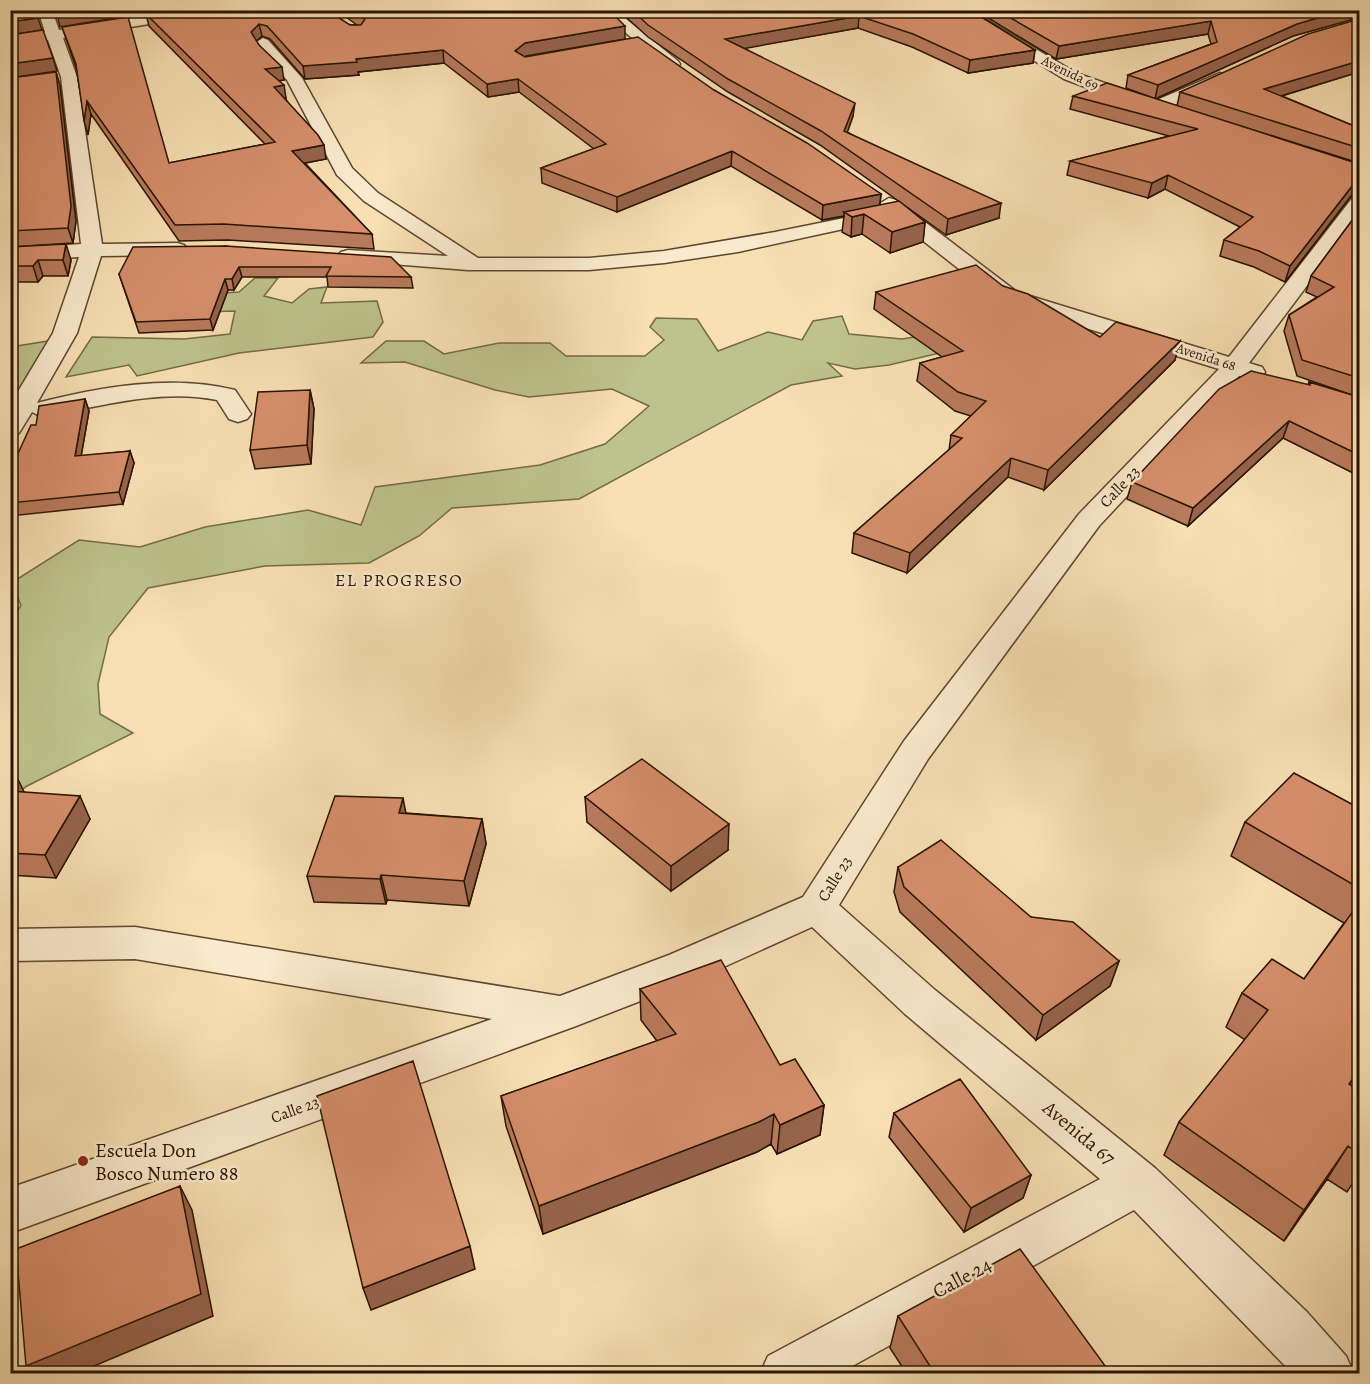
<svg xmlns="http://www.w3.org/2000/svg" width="1370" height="1384" font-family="Alegreya,serif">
  <rect width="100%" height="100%" fill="#f8e0b4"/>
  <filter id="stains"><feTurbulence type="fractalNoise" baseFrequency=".00333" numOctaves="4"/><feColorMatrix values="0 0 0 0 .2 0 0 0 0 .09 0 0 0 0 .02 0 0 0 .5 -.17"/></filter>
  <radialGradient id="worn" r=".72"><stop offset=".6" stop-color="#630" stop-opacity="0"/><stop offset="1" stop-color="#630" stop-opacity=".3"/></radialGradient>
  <path fill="#bec28c" stroke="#746a46" stroke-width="1.5" d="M255 278H278L264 296 292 303 309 289 327 287 321 303 377 301 383 322 373 337 239 353 137 376 129 365 66 377 92 337 184 339 230 334 235 311 204 312 190 295 239 292Z
    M842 316 849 334 902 339 951 331 1020 334 889 365 855 369 828 363 842 376 791 385 579 499 452 508 419 536 369 563 265 566 148 588 109 637 98 684 100 714 133 733 27 786 10 798V624L21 605 11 583 79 540 140 547 205 527 308 510 361 525 375 487 540 465 605 444 649 406 612 389 529 397 495 390 405 362 361 363 386 341H424L444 354 499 343H550L566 356H645L664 340 650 327 656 318 697 319 718 351 768 332 802 340 813 321Z
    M54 340 22 393 11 396V347Z"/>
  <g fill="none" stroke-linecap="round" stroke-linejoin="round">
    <defs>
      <path id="minor" d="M38 10H52L59 30 180 10H218L211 14 63 38 77 77 102 244 177 243 184 245 187 249 184 253 177 255 101 256 77 333 37 403C100 387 171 374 235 390L251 414 247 419 238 422 229 419 217 400C161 388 97 407 42 417L32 412 19 433 10 436V405L53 333 79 257 10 261V249L81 244 61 77 48 40 10 46V37L45 32Z
        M599 10H615L678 61 680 64 678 67H666Z
        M952 10H970L1076 73 1145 97 1147 101 1145 105H1133L1064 79Z
        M1314 10H1334L1360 21V31Z
        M263 38 268 40 302 78 352 168 378 193 478 258H589L664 251 775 232 884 210 879 204 889 198 896 200 1017 292 1229 357 1353 197 1360 195V215L1249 363 1262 367 1265 372 1262 377 1253 379 1239 376 1099 526 928 759 839 905 935 990 1155 1168 1306 1311 1346 1356 1354 1374H1293L1134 1210 838 1374H760L768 1356 1100 1179 905 1014 812 927 697 979 576 1026 10 1233V1188L492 1019 135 959 10 961V929L135 927 560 996 669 955 803 897 904 741 1079 514 1219 369 1001 302 894 218 738 252 664 263 589 270H468L341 260 337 256 341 252 348 250 448 256 364 201 337 175 287 80 263 56 255 43Z
        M1220 73 1228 78 1226 81 1162 111H1150L1147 107 1150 103Z"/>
    </defs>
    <use href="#minor" stroke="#5d462e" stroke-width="3"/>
    <use href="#minor" fill="#faebce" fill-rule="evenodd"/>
  </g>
  <path fill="#b87a5c" stroke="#291301" stroke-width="1.5" d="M336 10H609L625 39 524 57 714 90 881 194 880 205 925 222 923 242 890 253 862 234 851 237 842 232 844 216 822 220 731 166 617 212 542 183 541 168 594 149 519 92 488 97 444 63 358 72 359 75 305 79 270 39 262 36 256 41 284 80 279 81 286 98H285L326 159 305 163 372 234 374 249 228 240 179 241 91 114 88 135 76 68 62 27 169 163 265 144 149 26 146 14 357 25Z
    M618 10H970L1035 50 1033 63 968 73 912 47 858 28 744 48 853 116 847 132 999 218 946 235 820 145 728 92 648 37Z
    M975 10H1359V72L1282 96 1359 128V163L1177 106 1180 92 1359 20 1354 19 1293 36 1155 99 1359 164V193L1351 196 1285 282 1254 267 1220 256 1224 240 1240 227 1165 189 1148 198 1067 175 1070 161 1169 136 1070 109 1073 96 1153 98 1126 88 1128 75 1211 44 1208 34 1056 59Z
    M56 72 60 86 76 221 73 243 10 247V78Z
    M1359 211V476L1283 438 1188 526 1127 499 1132 482 1308 385 1309 382 1352 395 1297 376 1284 331 1289 315 1317 297 1306 292 1311 276Z
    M225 246 411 277 413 288 328 287 327 277H242L234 290H228L213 330 139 333 119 274Z
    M10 247 71 260 68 276H43L38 282H10Z
    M1003 286 1100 337 1175 360 1044 490 1008 477 907 573 852 553 854 533 949 450 951 435 971 416 955 411 917 381 920 363 942 357 874 309 876 292Z
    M310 390 314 409 311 464 255 469 250 450Z
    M85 399 89 411 81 456 130 451 134 463 123 504 10 516V471L36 425Z
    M10 773 24 792 90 819 56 878 10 875Z
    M585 797 728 850 671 891 587 822Z
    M1359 808V1076L1352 1086 1359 1091V1173L1347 1192 1327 1179 1284 1241 1164 1155 1179 1122 1245 1040 1226 1027 1242 993 1304 979 1344 923 1231 856 1245 822Z
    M406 813 482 819 486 844 469 906 387 900 386 904 314 902 307 876Z
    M898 867 1031 917 1119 961 1110 986 1036 1040 900 912 894 892Z
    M640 989 780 1065 824 1105 820 1135 777 1154 771 1144 757 1152 543 1234 506 1126 501 1096 657 1041 641 1020Z
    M894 1113 1031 1175 1023 1198 964 1232 889 1137Z
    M898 1316 1111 1374H907L890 1348Z"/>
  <path fill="#96634b" stroke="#291301" stroke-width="1.5" d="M87 10H126L127 16 60 27 57 15Z
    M136 10H163L137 15Z
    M1345 10H1357L1354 19 1293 36 1155 99 1158 85 1297 24Z
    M859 16 858 28 725 52V39Z
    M38 18 42 30 10 35V22Z
    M1211 21 1208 34 1056 59 1059 46Z
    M259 24 262 36 253 44 251 32Z
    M625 26V39L526 56 516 64 515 51 525 43Z
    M443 50 444 63 358 72 359 75 305 79 303 66 356 59Z
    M1035 50 1033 63 968 73 970 60Z
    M53 58 57 71 10 78V64Z
    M1359 61V72L1261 102 1264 89Z
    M282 67 284 80 268 82 265 69Z
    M56 72 60 86 76 221 73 243 68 228Z
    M518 79 519 92 488 97 487 84Z
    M284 85 286 98 277 100 274 87Z
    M87 101 91 114 88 135 84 121Z
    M855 103 853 116 843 145 844 131Z
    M324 145 326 159 295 165 292 151Z
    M732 151 731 166 617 212V197Z
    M1168 175 1165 189 1148 198 1152 183Z
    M1359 180V193L1351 196 1285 282 1290 266 1356 181Z
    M881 194 879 209 844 212V216L822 220 823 205Z
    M1001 203 999 218 946 235 948 219Z
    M864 214 862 234 851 237 852 217Z
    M925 222 923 242 890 253 892 232Z
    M66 244 71 260 68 276 63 260Z
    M38 260 43 276 38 282 33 266Z
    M239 267 242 277 234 290 232 279Z
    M225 279 228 290 213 330 210 319Z
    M1180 341 1175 360 1044 490 1048 470Z
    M310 390 314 409 311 464 307 445Z
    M85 399 89 411 79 468 75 456Z
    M1289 421 1283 438 1188 526 1193 508Z
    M130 451 134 463 123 504 119 492Z
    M1011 458 1008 477 907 573 910 553Z
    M15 773 26 796 10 801V782Z
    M80 796 90 819 56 878 45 855Z
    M403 798 408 824 399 813Z
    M482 819 486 844 469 906 464 881Z
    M729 824 728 850 671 891V866Z
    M381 875 387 900 386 904 380 879Z
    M1119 961 1110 986 1036 1040 1043 1015Z
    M1359 1070V1076L1329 1117 1349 1084Z
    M824 1105 820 1135 777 1154 780 1125Z
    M774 1114 771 1144 757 1152 543 1234 539 1206Z
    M1348 1146 1327 1179 1284 1241 1304 1210Z
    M1031 1175 1023 1198 964 1232 971 1208Z
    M180 1186 192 1210 213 1316 75 1374H32L26 1366Z
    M470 1246 475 1269 371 1310 363 1288Z"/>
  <path fill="#d68e6b" stroke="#291301" stroke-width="1.5" d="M10 10H36L38 18 10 22Z
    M55 10H87L57 15Z
    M169 10H327L350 25H361L365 19 352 10H609L625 26 525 43 515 51 525 57 638 37 714 90 807 143 881 194 823 205 732 151 617 197 541 168 606 144 518 79 487 84 443 50 356 59 357 62 303 66 267 26 259 24 251 32 259 45 282 67 265 69 284 85 274 87 318 135 324 145 292 151 372 234 224 224 175 225 87 101 84 121 76 64 62 27 128 17 169 163 275 142 146 14Z
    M632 10H970L1035 50 970 60 913 34 859 16 725 39 855 103 844 131 1001 203 948 219 821 131 728 79 648 25Z
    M997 10H1345L1297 24 1158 85 1128 75 1217 42 1211 21 1059 46Z
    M1359 19V61L1264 89 1359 128V148L1180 92 1308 34Z
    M43 30 53 58 10 64V35Z
    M56 72 71 206 68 228 10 231V78Z
    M1107 83 1359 164V180L1356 181 1290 266 1259 251 1224 240 1253 217 1168 175 1152 183 1070 161 1198 129 1073 96Z
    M899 201 925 222 892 232 864 214 852 217 844 212Z
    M1359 211V378L1302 360 1289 315 1334 287 1311 276Z
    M66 244 63 260H38L33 266H10V247Z
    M225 246 391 257 411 277 326 276 331 267H239L232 279H225L210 319 136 322 119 274 133 247Z
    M976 265 1003 286 1028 294 1100 337 1116 322 1180 341 1048 470 1011 458 910 553 854 533 962 438 951 435 986 401 958 392 920 363 963 351 876 292Z
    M1251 371 1310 385 1309 382 1359 397V455L1289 421 1193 508 1132 482 1219 389Z
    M310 390 307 445 250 450 258 392Z
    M85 399 75 456 130 451 119 492 10 503V471L31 425H36L39 406Z
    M642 759 729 824 671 866 585 797Z
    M10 773H15L10 782Z
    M1294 773 1359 808V888L1245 822Z
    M10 791 80 796 45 855 10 853Z
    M335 796 403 798 399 813 482 819 464 881 381 875 380 879 307 876Z
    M941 840 1031 917 1073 922 1119 961 1043 1015 904 887 898 867Z
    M1359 903V1070L1349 1084 1359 1091V1154L1348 1146 1304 1210 1179 1122 1268 1010 1242 993 1272 959 1304 979Z
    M721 960 780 1065 795 1059 824 1105 780 1125 774 1114 759 1122 539 1206 501 1096 676 1034 640 989Z
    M413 1061 470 1246 363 1288 317 1096Z
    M960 1079 1031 1175 971 1208 894 1113Z
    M180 1186 201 1294 26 1366 16 1249Z
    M1020 1249 1111 1374H935L898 1316Z"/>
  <circle fill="#8f2418" stroke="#faebce" stroke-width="2" cx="83" cy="1161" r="6"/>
  <g text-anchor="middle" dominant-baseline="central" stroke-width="5" stroke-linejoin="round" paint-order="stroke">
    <g font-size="14" fill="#291301" stroke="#faebce">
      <text transform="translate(1070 73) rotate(26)">Avenida 69</text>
      <text transform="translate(1206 357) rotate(18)">Avenida 68</text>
    </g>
    <g font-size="16" fill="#291301" stroke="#faebce">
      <text transform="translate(1120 487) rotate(-46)">Calle 23</text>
      <text transform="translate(835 879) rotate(-58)">Calle 23</text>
      <text transform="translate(295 1110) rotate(-20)">Calle 23</text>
    </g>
    <g font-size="18" letter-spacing="1.5" fill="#291301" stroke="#faebce">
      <text x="399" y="580">EL PROGRESO</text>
    </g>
    <g font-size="20" fill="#291301" stroke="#faebce">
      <text transform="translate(1079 1133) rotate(40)">Avenida 67</text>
      <text transform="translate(962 1278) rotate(-28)">Calle 24</text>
    </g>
    <g font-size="20" fill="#291301" stroke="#faebce" text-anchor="start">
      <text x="95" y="1150">Escuela Don<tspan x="95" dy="23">Bosco Numero 88</tspan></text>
    </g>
  </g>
  <rect width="1370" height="1384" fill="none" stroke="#f8e0b4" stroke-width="36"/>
  <rect x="12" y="12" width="1346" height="1360" fill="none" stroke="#291301" stroke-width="3"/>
  <rect x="18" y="18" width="1334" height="1348" fill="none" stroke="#291301" stroke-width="1.5"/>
  <rect width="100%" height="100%" filter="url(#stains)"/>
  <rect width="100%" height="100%" fill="url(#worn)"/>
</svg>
